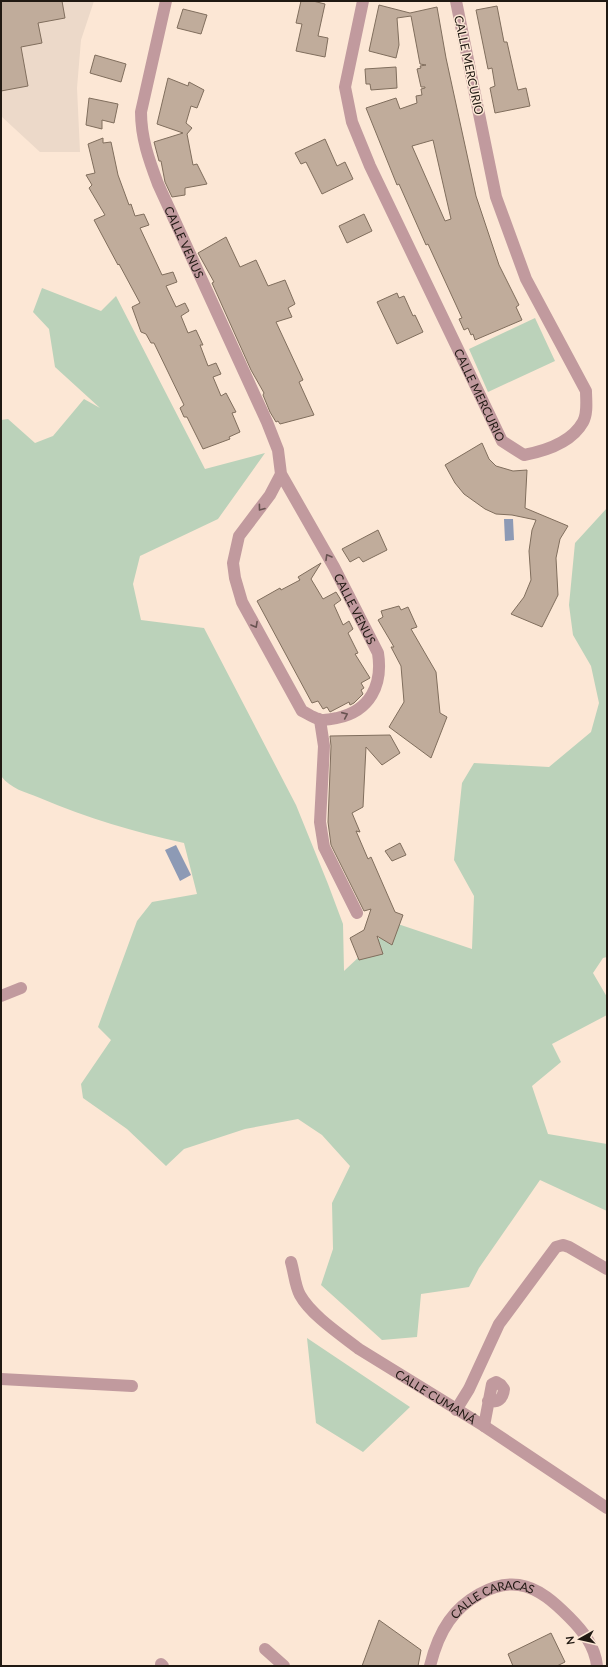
<svg xmlns="http://www.w3.org/2000/svg" width="608" height="1667" font-family="Lato,sans-serif">
  <rect width="100%" height="100%" fill="#fce7d5"/>
  <path fill="#ecd9c9" d="M1 1H94L81 40 77 88 80 152H40L1 116Z"/>
  <path fill="#bbd2ba" d="M42 288 101 311 116 296 205 469 265 453 218 519 140 556 133 584 141 620 204 628 296 805 328 884 343 924 344 971 395 923 472 949 474 896 454 860 462 783 474 763 549 767 591 732 599 703 591 666 573 635 569 605 575 543 607 508V957L603 958 593 973 607 997V1015L552 1044 561 1062 532 1086 548 1134 607 1144V1211L540 1180 479 1268 469 1287 421 1294 417 1337 382 1340 321 1285 333 1249 332 1203 350 1166 322 1135 298 1119 245 1129 184 1149 166 1166 127 1129 83 1098 81 1084 111 1040 98 1027 137 921 152 902 197 894 184 843C135 832 87 818 40 798 25 792 11 789 1 776V420L8 419 35 443 53 436 84 399 100 408 55 367 49 329 33 312Z
    M535 318 555 361 488 392 469 349Z
    M307 1338 410 1407 363 1452 316 1423Z"/>
  <path fill="#8d9ab5" d="M504 519H513L514 540 505 541Z
    M176 845 191 875 180 881 165 850Z"/>
  <path fill="#c0ac9b" stroke="#806e5d" fill-rule="evenodd" d="M1 1H62L65 18 38 23 42 43 21 47 28 86 1 91Z
    M301 1H313L325 4 318 36 328 38 325 57 296 51 302 24 296 23Z
    M379 5 410 13 437 7 446 58 476 196 499 265 519 305 516 307 522 320 475 340 473 334 471 335 468 328 464 330 459 319 462 318 428 244 426 245 399 184 397 185 366 108 396 98 400 109 417 103 416 96 422 95 421 89 425 88V87H421L417 69 421 68 420 66 426 65 420 64 411 16 397 18 399 45 396 58 369 51ZM433 140 451 219 445 221 412 146Z
    M497 6 504 42H507L516 82 518 90 526 88 530 106 495 113 490 88 495 86 492 68 488 69 476 10Z
    M183 9 207 15 201 34 177 28Z
    M95 55 126 64 121 82 90 73Z
    M396 67 397 88 371 90 370 84H366L365 69Z
    M168 78 188 86 189 82 204 90 197 108 191 106 186 123 192 128 187 134 193 165 197 164 207 184 185 188V195L172 197 165 182 161 161H159L154 142 183 133 157 124Z
    M89 98 118 104 114 123 102 120V129L86 125Z
    M103 138V143L111 142 118 175 129 205 131 204 135 216 144 214 149 225 140 228 162 275 173 272 177 282 166 286 176 307 185 303 189 311 181 316 188 333 196 330 203 345H200L208 366 216 363 221 374 213 377 221 396 226 393 236 412 232 413 240 432 229 437 230 439 203 449 187 417H184L180 408 184 405 154 343H151L146 334 141 332 132 307 140 303 119 264 118 265 94 220 105 215 89 188 92 185 86 175 95 173 88 144Z
    M325 139 337 166 345 162 353 179 322 194 306 162 301 164 295 153Z
    M364 214 372 231 347 243 339 226Z
    M226 237 240 267 256 260 268 286 285 280 295 304 288 308 292 317 276 322 303 380 299 382 314 415 280 424 278 421 276 422 270 412 263 395 264 393 251 370 212 283 214 282 198 253Z
    M397 293 399 298 404 296 413 316 415 315 423 332 397 344 377 302Z
    M482 443 489 459 496 466 513 471 527 470 525 508 568 526 560 539 556 558 558 595 542 627 511 614 524 597 531 580 529 551 532 530 536 520 512 515 496 514 485 509 464 494 455 483 445 465Z
    M378 530 387 550 363 562 359 557 350 562 342 549Z
    M321 563 311 579 323 599 336 592 341 600 334 605 343 625 349 621 353 629 348 633 358 653 355 654 370 678 361 683 364 688 361 690 363 694 354 703 350 705 349 702 330 712 327 707 323 709 318 701 312 703 257 601 280 588 281 590 300 580 298 577Z
    M399 606 401 610 408 607 417 627 411 629 436 672 440 713 447 717 431 758 389 727 404 702 401 666 391 647H394L378 620 383 617 381 611Z
    M390 735 400 753 382 765 366 747 363 807 352 813 360 832 356 831 368 859 371 857 395 912 403 915 392 945 377 936 383 954 359 960 350 938 364 930 371 909 364 911 331 845 328 822 331 746 330 736Z
    M400 843 406 855 392 861 385 851Z
    M379 1620 421 1650 418 1666H362Z
    M551 1633 565 1662 557 1666H513L508 1654Z"/>
  <g fill="none" stroke-linecap="round" stroke-linejoin="round">
    <g stroke="#c19a9e" stroke-width="12">
      <path id="s1" d="M166 1 141 112C141 138 149 160 158 184L267 422 278 450 281 474 334 567 378 653C383 685 370 711 337 718 332 719 323 721 319 719 313 718 307 713 302 711L242 602 235 578 233 563 239 536 270 495 281 474"/>
      <path id="s2" d="M363 1 345 87 352 122 370 166 502 441 524 455C545 451 572 442 583 422 588 413 586 400 586 391L526 279 496 197 456 1"/>
      <path d="M320 720 324 746 320 822 324 847 357 913"/>
      <path d="M1 996 21 988"/>
      <path id="s3" d="M291 1262C294 1272 295 1286 300 1295 311 1315 341 1335 359 1349L484 1426 607 1508"/>
      <path d="M1 1379 132 1386"/>
      <path d="M456 1410 469 1389 499 1324 556 1247 563 1245 569 1247 607 1269"/>
      <path d="M484 1426 492 1384 496 1382 501 1385 504 1389C503 1399 498 1403 488 1401"/>
      <path d="M265 1649 284 1666"/>
      <path d="M161 1664 163 1666"/>
      <path id="s4" d="M430 1666C434 1650 439 1635 449 1621 463 1601 493 1581 519 1585 539 1588 555 1603 569 1617 583 1631 595 1646 597 1666"/>
    </g>
  </g>
  <defs><path id="oneway-chevron" d="M-2-3.5L2.5 0L-2 3.5" fill="none" stroke-width="1.6" stroke-linecap="round" stroke-linejoin="round"/></defs>
  <g stroke="#685351">
    <use href="#oneway-chevron" transform="translate(261 508) rotate(127)"/>
    <use href="#oneway-chevron" transform="translate(328 557) rotate(-120)"/>
    <use href="#oneway-chevron" transform="translate(255 625) rotate(61)"/>
    <use href="#oneway-chevron" transform="translate(345 715) rotate(-24)"/>
  </g>
  <g text-anchor="middle" dominant-baseline="central" stroke-width="3" stroke-linejoin="round" paint-order="stroke">
    <g font-size="12" fill="#201912" stroke="#fce7d5">
      <text transform="translate(469 65) rotate(78)">CALLE MERCURIO</text>
      <text stroke="none"><textPath href="#s1" startOffset="252">CALLE VENUS</textPath></text>
      <text stroke="none"><textPath href="#s2" startOffset="425">CALLE MERCURIO</textPath></text>
      <text stroke="none"><textPath href="#s1" startOffset="658">CALLE VENUS</textPath></text>
      <text stroke="none"><textPath href="#s3" startOffset="205">CALLE CUMANÁ</textPath></text>
      <text stroke="none"><textPath href="#s4" startOffset="101">CALLE CARACAS</textPath></text>
    </g>
  </g>
  <rect width="608" height="1667" fill="none" stroke="#201912" stroke-width="4"/>
  <g transform="translate(580 1639) rotate(262)" stroke="#fce7d5" stroke-width="3" paint-order="stroke">
  <path d="M0-3L7 15L0 10L-7 15Z" fill="#201912"/>
  <text y="-6" font-size="11" font-weight="bold" text-anchor="middle" fill="#201912">N</text>
  </g>
</svg>
